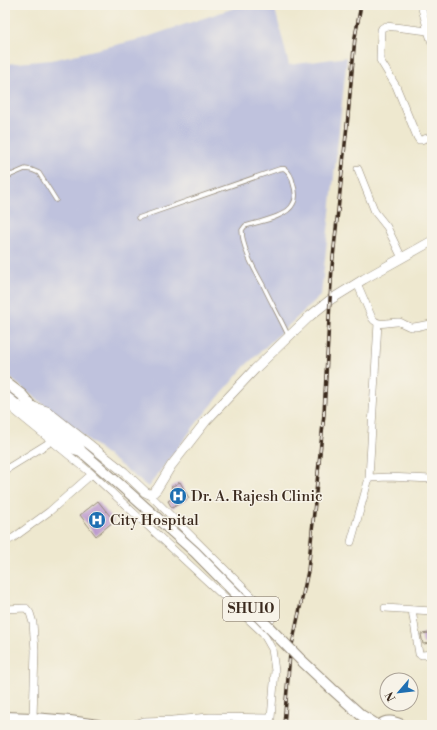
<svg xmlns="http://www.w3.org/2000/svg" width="437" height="730" font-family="'Libre Bodoni',serif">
  <rect width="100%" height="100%" fill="#f7f3e8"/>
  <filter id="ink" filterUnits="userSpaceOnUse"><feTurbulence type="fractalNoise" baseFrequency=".025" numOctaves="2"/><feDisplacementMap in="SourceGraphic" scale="8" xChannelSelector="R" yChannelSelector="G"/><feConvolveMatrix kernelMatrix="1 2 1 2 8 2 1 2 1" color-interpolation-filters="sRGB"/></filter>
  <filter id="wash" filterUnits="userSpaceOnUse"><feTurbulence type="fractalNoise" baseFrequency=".012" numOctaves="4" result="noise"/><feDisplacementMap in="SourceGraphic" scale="16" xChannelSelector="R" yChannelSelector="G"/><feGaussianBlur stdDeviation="0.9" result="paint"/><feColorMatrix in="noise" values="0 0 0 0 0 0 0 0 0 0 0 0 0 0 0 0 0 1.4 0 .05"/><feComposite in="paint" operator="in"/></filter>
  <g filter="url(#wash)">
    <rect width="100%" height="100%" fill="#eee8cf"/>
    <path fill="#bfc2dd" d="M243 5H274L289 65 347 57 321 295 245 366 199 420 148 487 5 374V64L52 60 141 39Z"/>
    <g id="blocks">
      <path fill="#bb99ce" d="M180 482 189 498 172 508 168 501 176 496 171 487Z
        M98 501 114 521 96 536 80 515Z
        M429 633 431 643 423 644 421 634Z"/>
    </g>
  </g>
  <g filter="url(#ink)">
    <use href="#blocks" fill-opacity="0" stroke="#948976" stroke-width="1"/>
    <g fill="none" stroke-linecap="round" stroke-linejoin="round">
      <defs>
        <path id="lane" d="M5 169 11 175 25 169 32 170 39 173 56 200
          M5 179 11 175
          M138 218 279 169C281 169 283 168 285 169 289 172 292 178 293 183 295 189 297 198 293 204 287 217 258 222 245 226L242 230C242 248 254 269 263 285 271 302 280 318 288 335"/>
        <path id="street" d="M421 5 428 31 432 43
          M428 31 386 26 382 28 381 30 380 60 396 86 417 137 419 140H421L430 137 432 138
          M358 169 375 212 387 227 402 258
          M357 283 372 318C379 328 389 321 399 322 404 323 408 328 413 327 419 327 426 324 432 324
          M5 403 92 474 50 511 13 538 5 542
          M5 470 52 441
          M92 474 263 633 273 617 149 494
          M369 478 388 477 432 479
          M351 542 369 478 378 323
          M385 608 432 611
          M5 609 26 608 30 613 33 623 35 651 33 718
          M412 610 419 654 422 655 432 654
          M131 725 144 721 172 720 210 717 271 718 275 671 272 649 263 633"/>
        <path id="secondary" d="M34 407 47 411 124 472 145 492 149 494H152L157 489 171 466 206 421 255 369 310 316 330 300 364 279 432 241"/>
        <path id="primary" d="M5 382 22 395 32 407 76 441 81 451 127 491
          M5 396 71 448 81 451
          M5 717 33 718 70 721 98 725
          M380 725C387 719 394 722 402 725"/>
      </defs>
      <use href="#lane" stroke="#948976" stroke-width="5"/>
      <use href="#street" stroke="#948976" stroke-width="8"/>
      <use href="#secondary" stroke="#948976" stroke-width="10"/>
      <use href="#primary" stroke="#948976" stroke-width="12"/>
      <use href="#lane" stroke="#fff" stroke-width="3.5"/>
      <use href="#street" stroke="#fff" stroke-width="7"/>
      <use href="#secondary" stroke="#fff" stroke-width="9"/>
      <use href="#primary" stroke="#fff" stroke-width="10"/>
      <defs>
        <path id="rail" d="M284 725 290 654 308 571 324 414 330 300 332 267 348 116 355 37 361 5"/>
      </defs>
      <use href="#rail" stroke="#3b2a1e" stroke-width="3.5"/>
      <use href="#rail" stroke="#f7f3e8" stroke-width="2" stroke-dasharray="6" stroke-linecap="butt"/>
      <defs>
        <path id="primary-bridge" d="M127 491 195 552 300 659 332 689 361 715 377 725"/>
      </defs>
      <use href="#primary-bridge" stroke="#948976" stroke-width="12" stroke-linecap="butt"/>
      <use href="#primary-bridge" stroke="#fff" stroke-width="10"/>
    </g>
  </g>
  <defs>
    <symbol id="hospital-disc" viewBox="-11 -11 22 22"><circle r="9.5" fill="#1f6fb2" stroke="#f7f3e8"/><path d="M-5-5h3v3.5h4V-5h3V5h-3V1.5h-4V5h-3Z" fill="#fff"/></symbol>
  </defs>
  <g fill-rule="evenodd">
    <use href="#hospital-disc" x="168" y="486" width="20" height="20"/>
    <use href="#hospital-disc" x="87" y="510" width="20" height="20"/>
  </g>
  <g text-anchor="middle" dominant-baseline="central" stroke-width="3" stroke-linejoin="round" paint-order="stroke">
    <rect fill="#f7f3e8" stroke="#73665b" stroke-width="1" x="223" y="597" width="56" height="24" rx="3"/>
    <g font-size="14" font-weight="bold" fill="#3b2a1e">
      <text x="251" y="609">SHU10</text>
    </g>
    <g font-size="15" fill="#3b2a1e" stroke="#f7f3e8" text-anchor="start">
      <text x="191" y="496">Dr. A. Rajesh Clinic</text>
      <text x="110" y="520">City Hospital</text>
    </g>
  </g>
  <rect width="437" height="730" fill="none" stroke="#f7f3e8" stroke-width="20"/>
  <g transform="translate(399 692) rotate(242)"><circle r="19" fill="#f7f3e8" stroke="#aca397"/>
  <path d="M0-3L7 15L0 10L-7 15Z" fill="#1f6fb2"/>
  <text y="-6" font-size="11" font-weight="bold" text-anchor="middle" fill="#3b2a1e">N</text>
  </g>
</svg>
